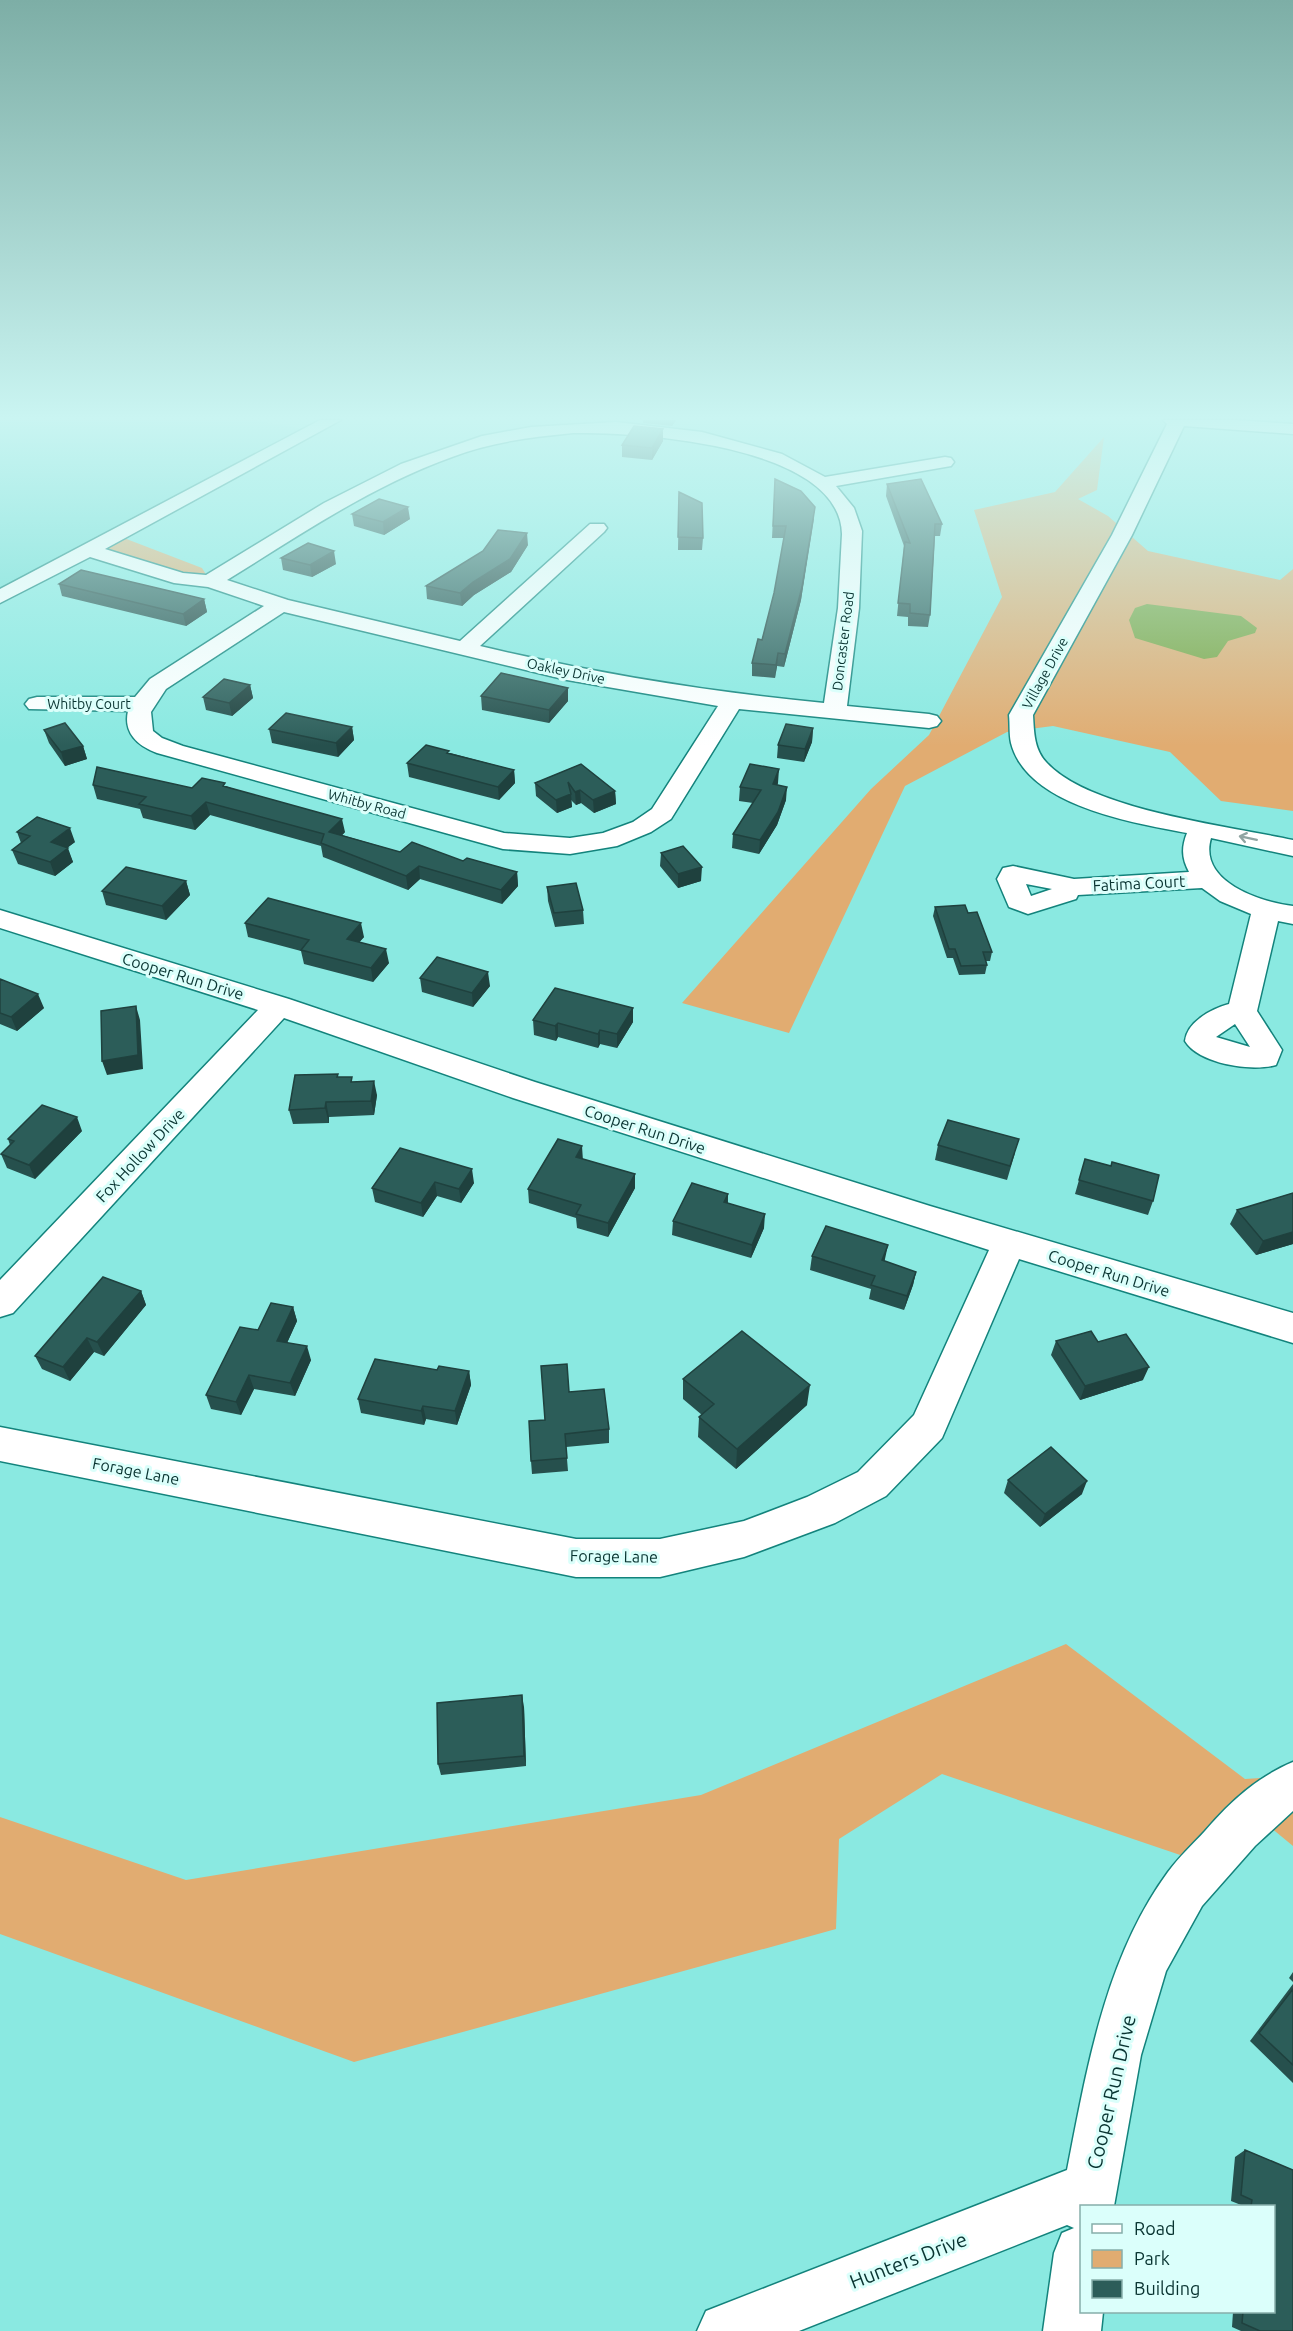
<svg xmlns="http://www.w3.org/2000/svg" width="1293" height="2331" font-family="Ubuntu,sans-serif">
  <rect width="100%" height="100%" fill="#8ae9e1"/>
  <path fill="#72ded5" d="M0 420H252L304 429 314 436 0 604Z"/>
  <path fill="#e1ac71" d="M1104 437 1097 490 1078 499 1108 516 1148 551 1280 580 1293 569V811L1221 801 1170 752 1053 726 1007 732 905 786 789 1033 682 1003 871 789 929 735 1002 597 974 510 1055 492Z
    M116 535 202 568 210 581 88 550Z
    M1066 1644 1245 1779 1293 1776V1846L1259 1818 1192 1859 942 1774 839 1839 836 1929 354 2062 0 1934V1817L186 1880 701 1795Z"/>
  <path fill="#7da544" d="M1147 604 1241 616 1257 628 1255 633 1228 641 1217 657 1204 659 1135 638 1129 620 1135 608Z"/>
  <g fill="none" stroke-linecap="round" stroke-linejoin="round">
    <defs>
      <path id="minor" d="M320 420H341L105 549 183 573 206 575 324 503 401 464 482 436 531 427 616 422 702 432 782 454 825 477 945 457 951 458 954 462 951 466 836 486 854 508 862 531 859 608 847 706 929 714 937 716 941 721 937 726 929 728 739 709 671 819 651 832 617 846 570 854 503 849 157 753C138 746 123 733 128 711L29 709 25 704 29 699 37 697H135L150 679 264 606 208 587 174 583 90 557 0 603V589ZM573 433C636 432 840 444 842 534L838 608 824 703C708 692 594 673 480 646L604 532 607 528 604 524H590L460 641 288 600 227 580C300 535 371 486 452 457 491 442 532 437 573 433ZM284 612 567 680 718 706 652 809 633 822 603 833 570 838 504 833 183 746 162 738 153 731 151 712 166 689Z
        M1163 420H1236L1293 424V434L1184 426 1132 535 1033 715C1034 732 1034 749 1046 762 1089 810 1229 826 1293 840V856L1211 838C1198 882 1260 902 1293 906V924L1278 921 1257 1011 1282 1050 1276 1065C1252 1072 1199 1064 1185 1041 1187 1022 1211 1009 1229 1004L1251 914 1220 901 1202 888 1078 895 1076 899 1028 914 1009 907 997 879 1003 868 1013 866 1074 879 1189 872C1182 859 1181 848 1187 833 1134 823 1027 806 1011 743 1009 734 1010 724 1009 715L1112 535 1167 424ZM1026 884 1052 889 1031 896ZM1235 1024 1250 1047 1216 1037Z
        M0 910 289 999 535 1082 930 1206 1293 1313V1343L1019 1259 942 1438 886 1496 835 1523 744 1557 660 1577H576L0 1461V1427L576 1539H660L744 1521 807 1497 858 1472 914 1415 989 1250 513 1098 284 1018 13 1313 0 1317V1280L258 1010 0 928Z
        M1293 1762V1811L1255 1846 1202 1906 1166 1971 1141 2055 1114 2206H1082V2312H1103L1101 2331H1043L1054 2253 1062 2233 1074 2228 1067 2225 799 2331H697L706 2311 1067 2170C1087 2068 1105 1958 1168 1872 1179 1857 1193 1844 1205 1831 1230 1802 1257 1777 1293 1762Z"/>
    </defs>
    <use href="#minor" stroke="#13837c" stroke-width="3"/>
    <use href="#minor" fill="#fff" fill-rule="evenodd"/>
  </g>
  <path fill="#26504d" d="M643 420H676L672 426 643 423Z
    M663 441 652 460 622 457V445Z
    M775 479 814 519 801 600 784 667 777 666 775 678 752 676V663L762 640 774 593 784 538H772Z
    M887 484 942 524 940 536H935L930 615 928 627 908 626V617L897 616 904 546 886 496Z
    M679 492 703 538 702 550H678Z
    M352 514 410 519 384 535 354 526Z
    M528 545 511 572 474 595 462 606 427 599 426 586Z
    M281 558 336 564 312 577 283 570Z
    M59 584 204 599 207 612 186 626 62 596Z
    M250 685 253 698 232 716 206 710 203 697Z
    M481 696 568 701 549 723 482 710Z
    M352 727 354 740 338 757 272 743 269 729Z
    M813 728 812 742 804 762 777 758 778 745Z
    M44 730 83 746 87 759 65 766 49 743Z
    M450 753 514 770 515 783 499 800 409 777 407 763Z
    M581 764 615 791 616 804 594 813 581 803 576 805 571 800 572 807 557 813 536 796 535 783Z
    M778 783 777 785 786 800 777 825 759 854 732 848 733 834 753 803 739 801 740 787Z
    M93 785 192 788 226 786 345 832 342 835 400 852 463 861 517 872 518 886 502 904 420 879 408 890 323 857 321 846 210 815 195 830 143 818 140 809 97 799Z
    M17 832 75 842 67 848 73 862 55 876 18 864 12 850 21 843Z
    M661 853 701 881 678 888 660 866Z
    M186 881 190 895 166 920 106 905 102 891Z
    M547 887 583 910 584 924 555 927 548 901Z
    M935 907 968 913 992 952 990 961H986L987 965 985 974 959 975 953 958H947L933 916Z
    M245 923 364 937 359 942 389 963 373 982 304 964 301 951 248 937Z
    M420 978 490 986 473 1007 422 992Z
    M0 979 44 1008 17 1031 0 1024Z
    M633 1008V1022L617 1048 600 1044 598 1048 558 1037 556 1041 534 1035 533 1020Z
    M338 1077 353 1082 377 1095 374 1115 329 1117V1123L293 1124 289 1110Z
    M82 1131 35 1179 7 1168 1 1154 10 1145 8 1139Z
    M938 1145 1015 1153 1007 1180 935 1160Z
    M400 1148 474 1183 461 1203 437 1196 423 1217 375 1202 372 1188Z
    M583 1159 635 1174V1188L608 1237 577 1228 576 1218 529 1203 528 1189Z
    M1085 1159 1111 1166 1112 1162 1153 1201 1148 1215 1075 1194Z
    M1293 1193V1244L1256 1255 1230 1224 1237 1210Z
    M728 1194V1203L764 1228 751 1258 672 1235 673 1221Z
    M812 1256 885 1259 884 1261 916 1272 913 1285 904 1310 869 1299 871 1289 810 1270Z
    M141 1291 146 1305 104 1356 94 1352 70 1381 42 1369 35 1356Z
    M293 1307 297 1321 287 1343 311 1360 295 1396 254 1389 241 1415 211 1409 206 1395 258 1330Z
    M1056 1341 1098 1342 1143 1380 1080 1400 1051 1355Z
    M437 1370 469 1371 471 1385 457 1425 426 1419 424 1425 361 1413 358 1399Z
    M683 1379 807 1405 736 1469 698 1437 699 1417 702 1415 683 1399Z
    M569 1392 609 1429V1443L566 1447 568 1471 532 1474 531 1461 545 1420Z
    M1008 1480 1082 1494 1040 1527 1004 1493Z
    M524 1707 526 1766 441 1775 438 1764Z
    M1293 1972V1982L1289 1978Z
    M1293 1984V2083L1250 2041Z
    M1245 2150 1293 2170V2331H1241L1232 2327 1233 2312H1274V2206H1241V2205L1231 2201 1235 2157Z"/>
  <path fill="#1f413e" d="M672 420H676L672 426Z
    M663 429V441L652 460V448Z
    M408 507 410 519 384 535 383 522Z
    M815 507 801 600 784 667 785 654Z
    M527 533 528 545 511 572 474 595 462 606 460 593Z
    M334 551 336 564 312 577 310 565Z
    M204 599 207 612 186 626 183 614Z
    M778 653 777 666 775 678 776 665Z
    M250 685 253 698 232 716 229 703Z
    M568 688V701L549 723V710Z
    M352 727 354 740 338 757 336 743Z
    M813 728 812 742 804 762 805 749Z
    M83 746 87 759 65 766 61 752Z
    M779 769 778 783 772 798 773 784Z
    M514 770 515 783 499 800 498 787Z
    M787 787 786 800 777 825 759 854 760 840Z
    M580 790 581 803 576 805 575 792Z
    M615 791 616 804 594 813 593 800Z
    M571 794 572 807 557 813 556 800Z
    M206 802 210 815 195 830 191 816Z
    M342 819 345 832 332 846 329 832Z
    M70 828 75 842 56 856 51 842Z
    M68 848 73 862 55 876 50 862Z
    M419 866 420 879 408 890 406 876Z
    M702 867 701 881 678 888V874Z
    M517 872 518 886 502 904 501 890Z
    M186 881 190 895 166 920 162 906Z
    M361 923 364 937 350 953 347 939Z
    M386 949 389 963 373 982 371 968Z
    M488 972 490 986 473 1007 472 993Z
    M38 994 44 1008 17 1031 11 1017Z
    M136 1006 140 1020 143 1069 107 1075 102 1061Z
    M633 1008V1022L617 1048V1034Z
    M558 1023V1037L556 1041 555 1026Z
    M600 1030V1044L598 1048V1034Z
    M374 1081 377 1095 374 1115 371 1101Z
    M326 1102 329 1117V1123L325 1108Z
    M77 1117 82 1131 35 1179 29 1165Z
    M582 1146 583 1161 576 1157Z
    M472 1169 474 1183 461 1203 459 1189Z
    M635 1174V1188L608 1237V1223Z
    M435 1182 437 1196 423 1217 421 1203Z
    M728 1194 727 1208 724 1202Z
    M765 1214 764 1228 751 1258 752 1245Z
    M1293 1232V1244L1256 1255 1263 1241Z
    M888 1245 885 1259 879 1274 882 1260Z
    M916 1272 913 1285 904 1310 907 1296Z
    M141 1291 146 1305 104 1356 97 1342Z
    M293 1307 297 1321 282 1354 277 1341Z
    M87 1338 94 1352 70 1381 63 1367Z
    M307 1346 311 1360 295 1396 290 1383Z
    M1149 1367 1143 1380 1080 1400 1085 1386Z
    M469 1371 471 1385 457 1425 455 1411Z
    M249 1375 254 1389 241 1415 236 1402Z
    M810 1385 807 1405 736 1469 737 1449Z
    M423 1406 426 1419 424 1425 421 1411Z
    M1087 1481 1082 1494 1040 1527 1045 1514Z
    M522 1695 524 1707 526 1766 524 1756Z"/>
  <path fill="#2c5d59" stroke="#1f413e" stroke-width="1.5" d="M634 426 663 429 652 448 622 445Z
    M775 479 801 491 815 507 802 587 785 654 778 653 776 665 752 663 758 639 762 640 774 593 786 526H773Z
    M921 479 942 524H935L930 615 910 613V604L898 603 905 542 910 543 887 484Z
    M679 492 702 503 703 538 678 537Z
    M379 499 408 507 383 522 352 514Z
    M498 530 527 533 510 559 473 582 460 593 426 586 483 551Z
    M308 543 334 551 310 565 281 558Z
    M81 570 204 599 183 614 59 584Z
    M501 673 568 688 549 710 481 696Z
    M224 679 250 685 229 703 203 697Z
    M286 713 352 727 336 743 269 729Z
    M65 723 83 746 61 752 44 730Z
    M786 724 813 728 805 749 778 745Z
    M426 745 449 751 447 753 514 770 498 787 407 763Z
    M581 764 615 791 593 800 580 790 575 792 568 782 571 794 556 800 535 783Z
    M750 764 779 769 773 784 787 787 778 812 760 840 733 834 761 790 740 787Z
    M97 767 192 788 202 778 225 783 223 786 342 819 329 832 400 852 412 842 463 861 467 858 517 872 501 890 419 866 406 876 321 843 324 834 206 802 191 816 139 804 146 797 93 785Z
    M37 817 70 828 51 842 68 848 50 862 12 850 30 836 17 832Z
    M683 846 702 867 678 874 661 853Z
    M126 867 186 881 162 906 102 891Z
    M576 883 583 910 554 913 547 887Z
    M268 898 361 923 347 939 386 949 371 968 301 950 309 940 245 923Z
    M965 905 968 913 977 912 992 952H983L987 965 961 966 955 949H949L935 907Z
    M437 957 488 972 472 993 420 978Z
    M0 979 38 994 11 1017 0 1013Z
    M555 988 633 1008 617 1034 600 1030 598 1034 558 1023 555 1026 533 1020Z
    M136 1006 138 1055 102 1061 101 1011Z
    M338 1074 337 1077H352L351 1082 374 1081 371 1101 326 1102 325 1108 289 1110 295 1075Z
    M42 1105 77 1117 29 1165 1 1154 14 1141 8 1139Z
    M948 1120 1019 1139 1010 1166 938 1145Z
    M558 1139 582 1146 576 1157 635 1174 608 1223 576 1214 581 1205 528 1189Z
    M400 1148 472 1169 459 1189 435 1182 421 1203 372 1188Z
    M1085 1159 1111 1166 1112 1162 1159 1175 1153 1201 1079 1180Z
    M692 1183 728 1194 724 1202 765 1214 752 1245 673 1221Z
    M1293 1193V1232L1263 1241 1237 1210Z
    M826 1226 888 1245 882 1260 916 1272 907 1296 871 1285 875 1276 812 1256Z
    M103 1277 141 1291 97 1342 87 1338 63 1367 35 1356Z
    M271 1303 293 1307 277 1341 307 1346 290 1383 249 1375 236 1402 206 1395 240 1327 258 1330Z
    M742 1331 810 1385 737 1449 699 1417 714 1404 683 1379Z
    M1091 1331 1098 1342 1126 1334 1149 1367 1085 1386 1056 1341Z
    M375 1359 437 1370 439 1366 469 1371 455 1411 423 1406 421 1411 358 1399Z
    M567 1364 569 1392 604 1389 609 1429 565 1434 567 1458 531 1461 529 1421 545 1420 541 1366Z
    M1051 1447 1087 1481 1045 1514 1008 1480Z
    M522 1695 524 1756 438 1764 437 1703Z
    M1293 1989V2065L1259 2033Z
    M1245 2150 1293 2170V2331H1260L1242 2323 1243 2312H1274V2206H1251L1252 2200 1241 2195Z"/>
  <defs><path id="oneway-shaft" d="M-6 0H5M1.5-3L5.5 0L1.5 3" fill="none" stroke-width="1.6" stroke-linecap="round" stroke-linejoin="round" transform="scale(1.5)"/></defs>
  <use stroke="#90a4a2" href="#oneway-shaft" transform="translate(1248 838) rotate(-168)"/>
  <linearGradient id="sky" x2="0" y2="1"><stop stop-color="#7daea6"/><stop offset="0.56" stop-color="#caf5f2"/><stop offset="1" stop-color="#caf5f2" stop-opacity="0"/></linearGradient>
  <rect width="1293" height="746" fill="url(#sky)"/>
  <g text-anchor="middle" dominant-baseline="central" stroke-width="6" stroke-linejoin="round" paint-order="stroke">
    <g font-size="14" fill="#093431" stroke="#dbfffb">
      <text transform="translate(843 641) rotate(-83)">Doncaster Road</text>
      <text transform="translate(566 671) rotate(12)">Oakley Drive</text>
      <text transform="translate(1045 673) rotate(-61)">Village Drive</text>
      <text x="89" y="704">Whitby Court</text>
      <text transform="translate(367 804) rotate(15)">Whitby Road</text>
    </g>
    <g font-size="16" fill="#093431" stroke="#dbfffb">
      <text transform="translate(1139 883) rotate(-3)">Fatima Court</text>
      <text transform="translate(183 976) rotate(17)">Cooper Run Drive</text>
      <text transform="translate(645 1129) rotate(18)">Cooper Run Drive</text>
      <text transform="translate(140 1155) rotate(-47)">Fox Hollow Drive</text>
      <text transform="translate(1109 1273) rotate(17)">Cooper Run Drive</text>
      <text transform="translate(136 1471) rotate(11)">Forage Lane</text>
      <text transform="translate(614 1556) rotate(1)">Forage Lane</text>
    </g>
    <g font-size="20" fill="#093431" stroke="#dbfffb">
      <text transform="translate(1111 2092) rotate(-77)">Cooper Run Drive</text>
      <text transform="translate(908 2260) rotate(-21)">Hunters Drive</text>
    </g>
  </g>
  <rect x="1080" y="2205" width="195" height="108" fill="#dbfffb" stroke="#87aeaa" stroke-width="1.5"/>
  <rect x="1092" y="2224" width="30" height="9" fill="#ffffff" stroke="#87aeaa" stroke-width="1.5"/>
  <text x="1134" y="2235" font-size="18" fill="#093431">Road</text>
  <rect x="1092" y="2250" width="30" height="18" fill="#e1ac71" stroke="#87aeaa" stroke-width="1.5"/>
  <text x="1134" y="2265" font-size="18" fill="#093431">Park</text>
  <rect x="1092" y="2280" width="30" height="18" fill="#2c5d59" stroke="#87aeaa" stroke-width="1.5"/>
  <text x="1134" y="2295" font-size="18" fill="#093431">Building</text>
</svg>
